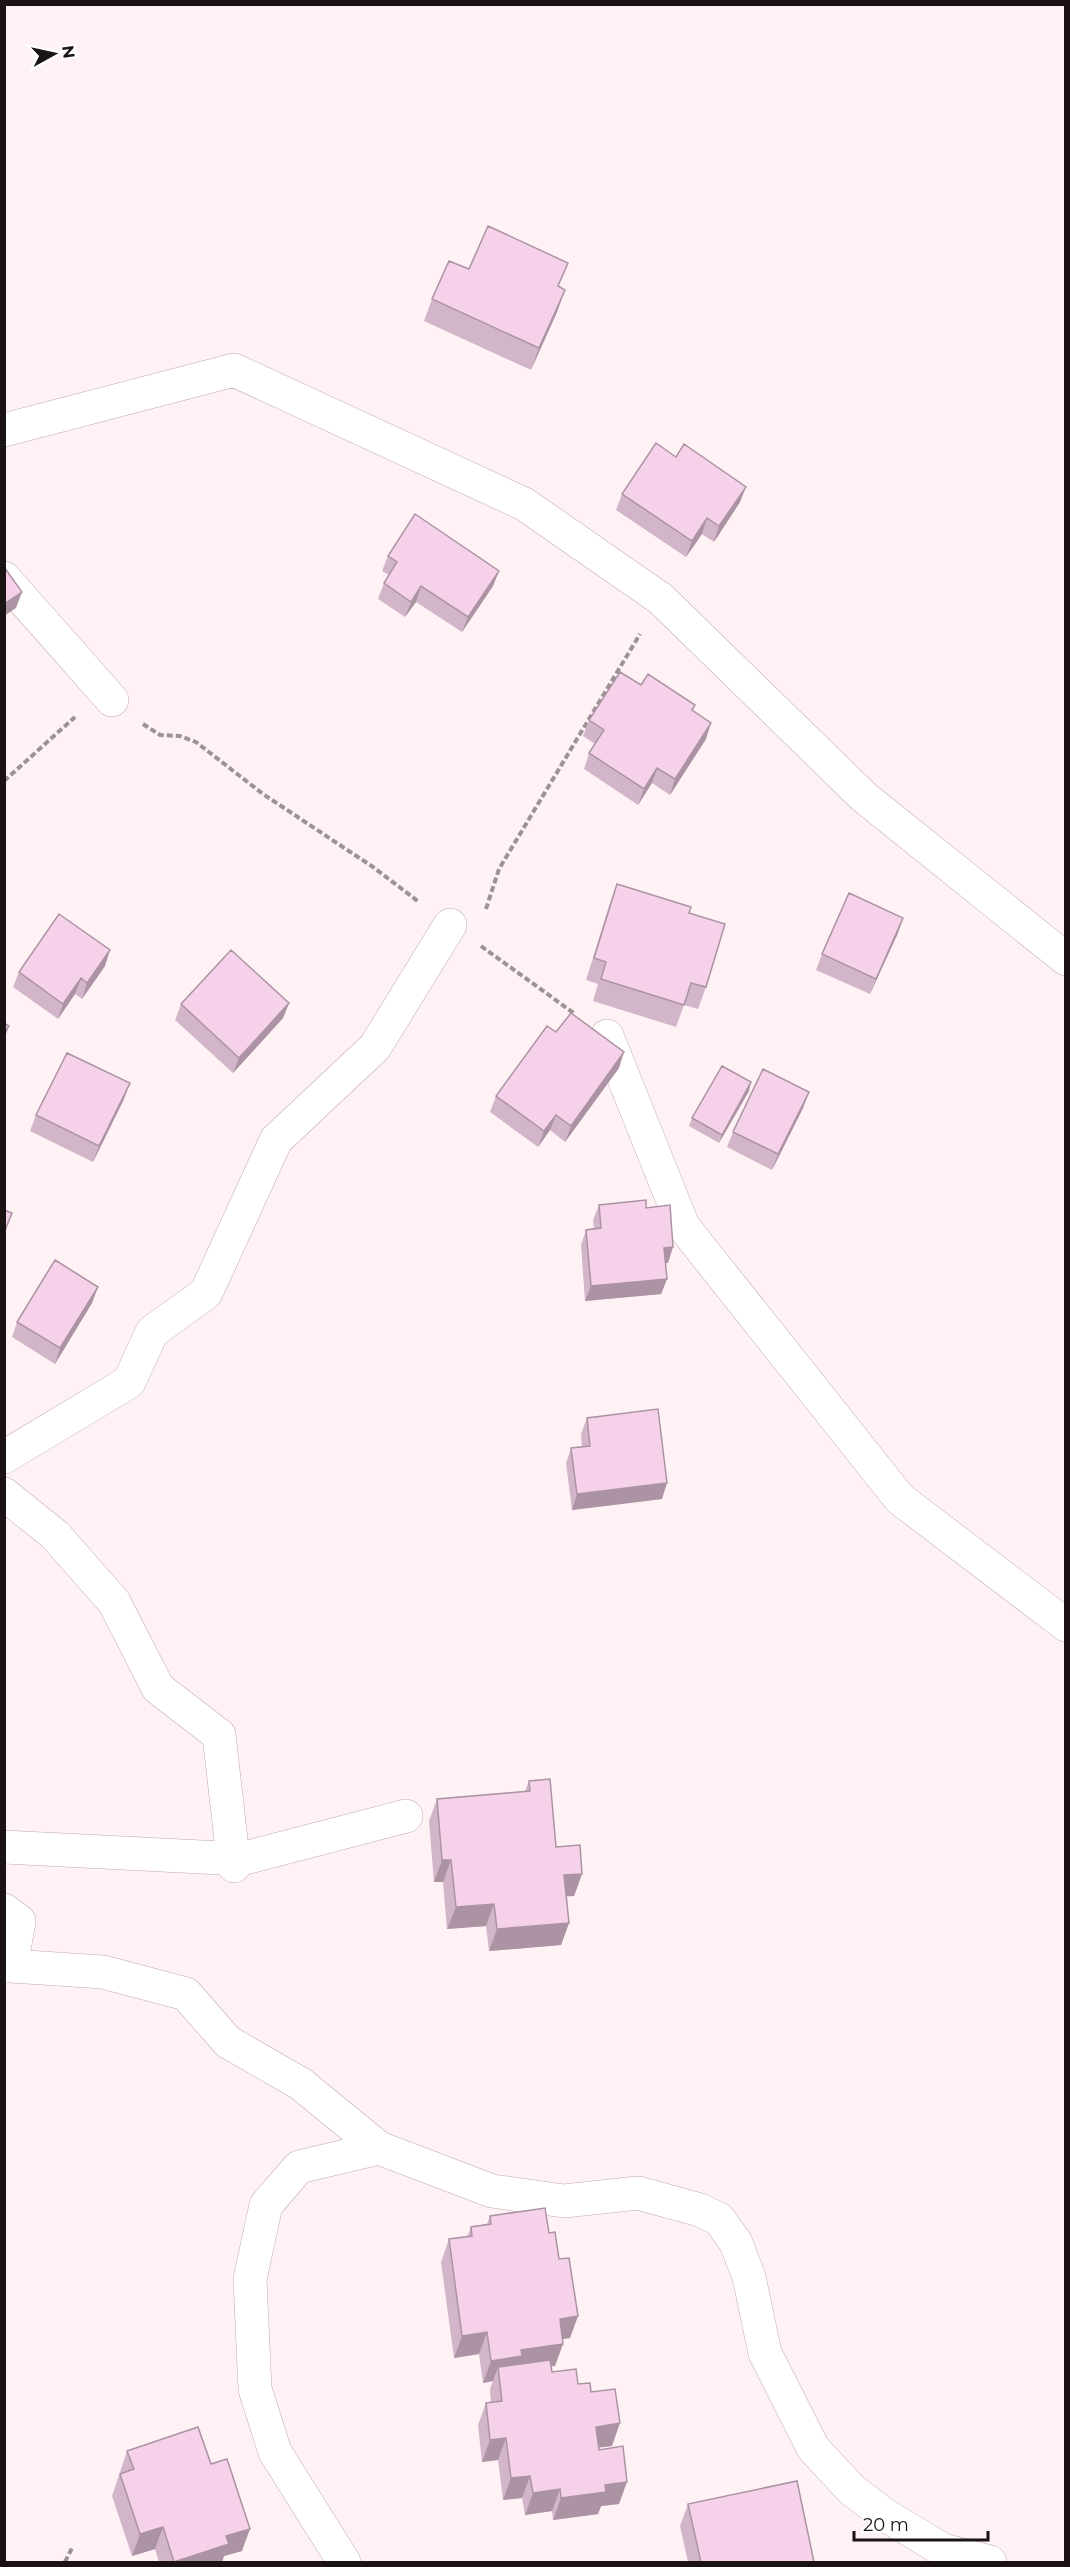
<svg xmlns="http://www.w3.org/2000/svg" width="1070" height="2567" font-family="Montserrat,sans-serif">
  <rect width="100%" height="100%" fill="#fef2f5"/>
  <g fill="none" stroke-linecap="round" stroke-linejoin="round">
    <defs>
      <path id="street" d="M4 430 234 370 524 504 661 599 864 797 1066 959
        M4 578 112 700
        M607 1036 683 1226 900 1499 1066 1625
        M4 1457 129 1382 152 1332 206 1293 276 1140 375 1047 450 925
        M4 1494 55 1535 114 1602 158 1688 219 1735 234 1866
        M4 1847 241 1859 406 1816
        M4 1910 19 1921 11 1966 103 1972 186 1994 228 2042 301 2084 379 2148
        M344 2562 275 2452 255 2389 250 2279 266 2205 299 2167 379 2148 492 2191 564 2201 638 2193 700 2210 719 2219 736 2243 749 2277 765 2353 813 2448 852 2490 885 2515 943 2550 990 2562"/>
    </defs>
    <use href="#street" stroke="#c3a9ae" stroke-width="34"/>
    <path stroke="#9d9395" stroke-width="4" stroke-dasharray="6 3" stroke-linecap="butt" d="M143 724 160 735 180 736 196 742 263 794 373 867 419 902
      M4 781 75 717
      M486 909 499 869 640 634
      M481 946 575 1014
      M65 2562 73 2546"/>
    <use href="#street" stroke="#fff" stroke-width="33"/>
  </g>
  <path fill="#d3b5c9" d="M469 269 559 287 557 312 531 370 424 321 432 299Z
    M622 494 740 502 714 542 702 534 686 557 616 510Z
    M388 556 493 586 462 632 416 602 405 617 378 599 384 583 389 575 382 571Z
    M641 685 693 711 706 739 670 795 652 783 638 805 584 769 589 753 595 744 583 736 589 720Z
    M617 884 689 913 706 987 698 1009 684 1005 676 1027 593 1001 598 984 586 980 609 906Z
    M898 933 870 994 816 970 822 954Z
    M105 966 82 999 75 994 58 1019 13 987 19 972Z
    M289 1003 283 1018 233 1073 175 1020 181 1004Z
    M556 1032 619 1068 565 1142 550 1130 538 1147 490 1112 496 1096Z
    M749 1091 719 1143 689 1126 692 1118Z
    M809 1092 803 1108 772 1170 727 1147 733 1132Z
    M124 1099 93 1162 30 1131 36 1115Z
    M599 1205 646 1208 668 1263H665L667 1279 661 1294 585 1301 581 1245 586 1230 594 1228 593 1220Z
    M92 1303 55 1364 12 1337 17 1322Z
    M587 1418 662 1499 572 1510 566 1463 571 1448 582 1447 581 1434Z
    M529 1781 556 1847 582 1874 574 1896H566L569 1923 561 1945 489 1951 486 1926 447 1929 443 1882H434L429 1821 437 1799 525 1791Z
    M490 2216 549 2233 559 2259 578 2316 570 2338 562 2339 555 2366H551L552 2372 578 2384 591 2392 612 2446 599 2447 619 2504 601 2506 598 2514 553 2520 552 2511 525 2515 522 2498 503 2500 498 2460 482 2462 478 2425 486 2403H491L490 2389 493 2381 483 2383 479 2354 454 2358 441 2262 449 2239 467 2237 471 2227 487 2224Z
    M127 2451 211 2464 242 2551 224 2556 222 2562H159L155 2549 132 2556 112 2496Z
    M688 2504 814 2562H688L680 2526Z"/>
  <path fill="#ac93a4" d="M565 290 557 312 531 370 539 348Z
    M746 487 740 502 714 542 719 526Z
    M707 518 702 534 686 557 692 541Z
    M499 571 493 586 462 632 468 617Z
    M421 586 416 602 405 617 411 602Z
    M22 592 16 608 4 616V604Z
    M711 723 706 739 670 795 675 779Z
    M657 768 652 783 638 805 644 789Z
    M903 918 898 933 870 994 876 979Z
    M110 950 105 966 82 999 87 983Z
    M81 978 75 994 58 1019 63 1004Z
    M289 1003 283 1018 233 1073 239 1058Z
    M9 1026 4 1039V1033Z
    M624 1052 619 1068 565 1142 571 1126Z
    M751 1082 749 1091 719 1143 722 1135Z
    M130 1083 124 1099 93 1162 99 1146Z
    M809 1092 803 1108 772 1170 778 1154Z
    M556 1115 550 1130 538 1147 544 1131Z
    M673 1247 668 1263H658L664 1248Z
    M667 1279 661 1294 585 1301 591 1286Z
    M98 1287 92 1303 55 1364 60 1348Z
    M667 1483 662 1499 572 1510 577 1494Z
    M442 1860H451L443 1882H434Z
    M582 1874 574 1896 556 1897 564 1875Z
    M494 1904 486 1926 447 1929 456 1907Z
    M569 1923 561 1945 489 1951 497 1929Z
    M578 2316 570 2338 551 2341 560 2319Z
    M487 2332 479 2354 454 2358 462 2336Z
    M563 2344 555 2366 516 2371 498 2367 493 2381 483 2383 491 2361 521 2350Z
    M620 2423 612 2446 588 2449 596 2427Z
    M506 2438 498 2460 482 2462 490 2440Z
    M530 2476 522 2498 503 2500 511 2478Z
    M627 2482 619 2504 601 2506 598 2514 553 2520 561 2498 605 2485Z
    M560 2489 552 2511 525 2515 533 2493Z
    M163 2527 155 2549 132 2556 140 2534Z
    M250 2529 242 2551 224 2556 222 2562H174L226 2536Z"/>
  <path fill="#f5d2ea" stroke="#ac93a4" stroke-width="1.5" d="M488 226 568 263 558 286 565 290 539 348 432 299 449 261 469 269Z
    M656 443 676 457 684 444 746 487 719 526 707 518 692 541 622 494Z
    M415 514 499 571 468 617 421 586 411 602 384 583 397 562 388 556Z
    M4 567 22 592 4 604Z
    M620 672 641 685 648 674 695 705 692 710 711 723 675 779 657 768 644 789 589 753 604 730 589 720Z
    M617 884 691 907 689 913 725 924 706 987 691 983 684 1005 601 979 606 962 594 958Z
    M849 893 903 918 876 979 822 954Z
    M59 914 110 950 87 983 81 978 63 1004 19 972Z
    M231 950 289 1003 239 1058 181 1004Z
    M571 1013 624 1052 571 1126 556 1115 544 1131 496 1096 547 1026 556 1032Z
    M4 1023 9 1026 4 1033Z
    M67 1053 130 1083 99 1146 36 1115Z
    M722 1066 751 1082 722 1135 692 1118Z
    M763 1069 809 1092 778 1154 733 1132Z
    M646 1200V1208L670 1205 673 1247 664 1248 667 1279 591 1286 586 1230 601 1228 599 1205Z
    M4 1210 12 1213 4 1233Z
    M55 1260 98 1287 60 1348 17 1322Z
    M658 1409 667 1483 577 1494 571 1448 590 1446 587 1418Z
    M550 1779 556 1847 580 1845 582 1874 564 1875 569 1923 497 1929 494 1904 456 1907 451 1860H442L437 1799 530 1791 529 1781Z
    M545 2208 549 2233 555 2232 559 2259 569 2258 578 2316 560 2319 563 2344 521 2350 522 2356 491 2361 487 2332 462 2336 449 2239 472 2236 471 2227 491 2224 490 2216Z
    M550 2360 552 2372 576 2369 578 2384 590 2383 591 2392 615 2389 620 2423 596 2427 599 2450 623 2446 627 2482 605 2485 606 2492 561 2498 560 2489 533 2493 530 2476 511 2478 506 2438 490 2440 486 2403 502 2401 498 2367Z
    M198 2427 211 2464 227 2459 250 2529 226 2536 229 2544 174 2562 163 2527 140 2534 120 2474 134 2469 127 2451Z
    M797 2481 814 2562H701L688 2504Z"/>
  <rect width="1070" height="2567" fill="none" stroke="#1b1214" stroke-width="12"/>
  <g transform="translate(54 54) rotate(82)" stroke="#ffffff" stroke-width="4.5" paint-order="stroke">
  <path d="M0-4.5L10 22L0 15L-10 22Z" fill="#1b1214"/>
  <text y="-9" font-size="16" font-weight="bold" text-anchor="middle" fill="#1b1214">N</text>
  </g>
  <path d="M854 2531v9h134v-9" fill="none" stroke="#1b1214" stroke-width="3"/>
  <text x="863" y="2531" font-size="18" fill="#1b1214" stroke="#ffffff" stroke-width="4.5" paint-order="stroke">20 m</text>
</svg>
